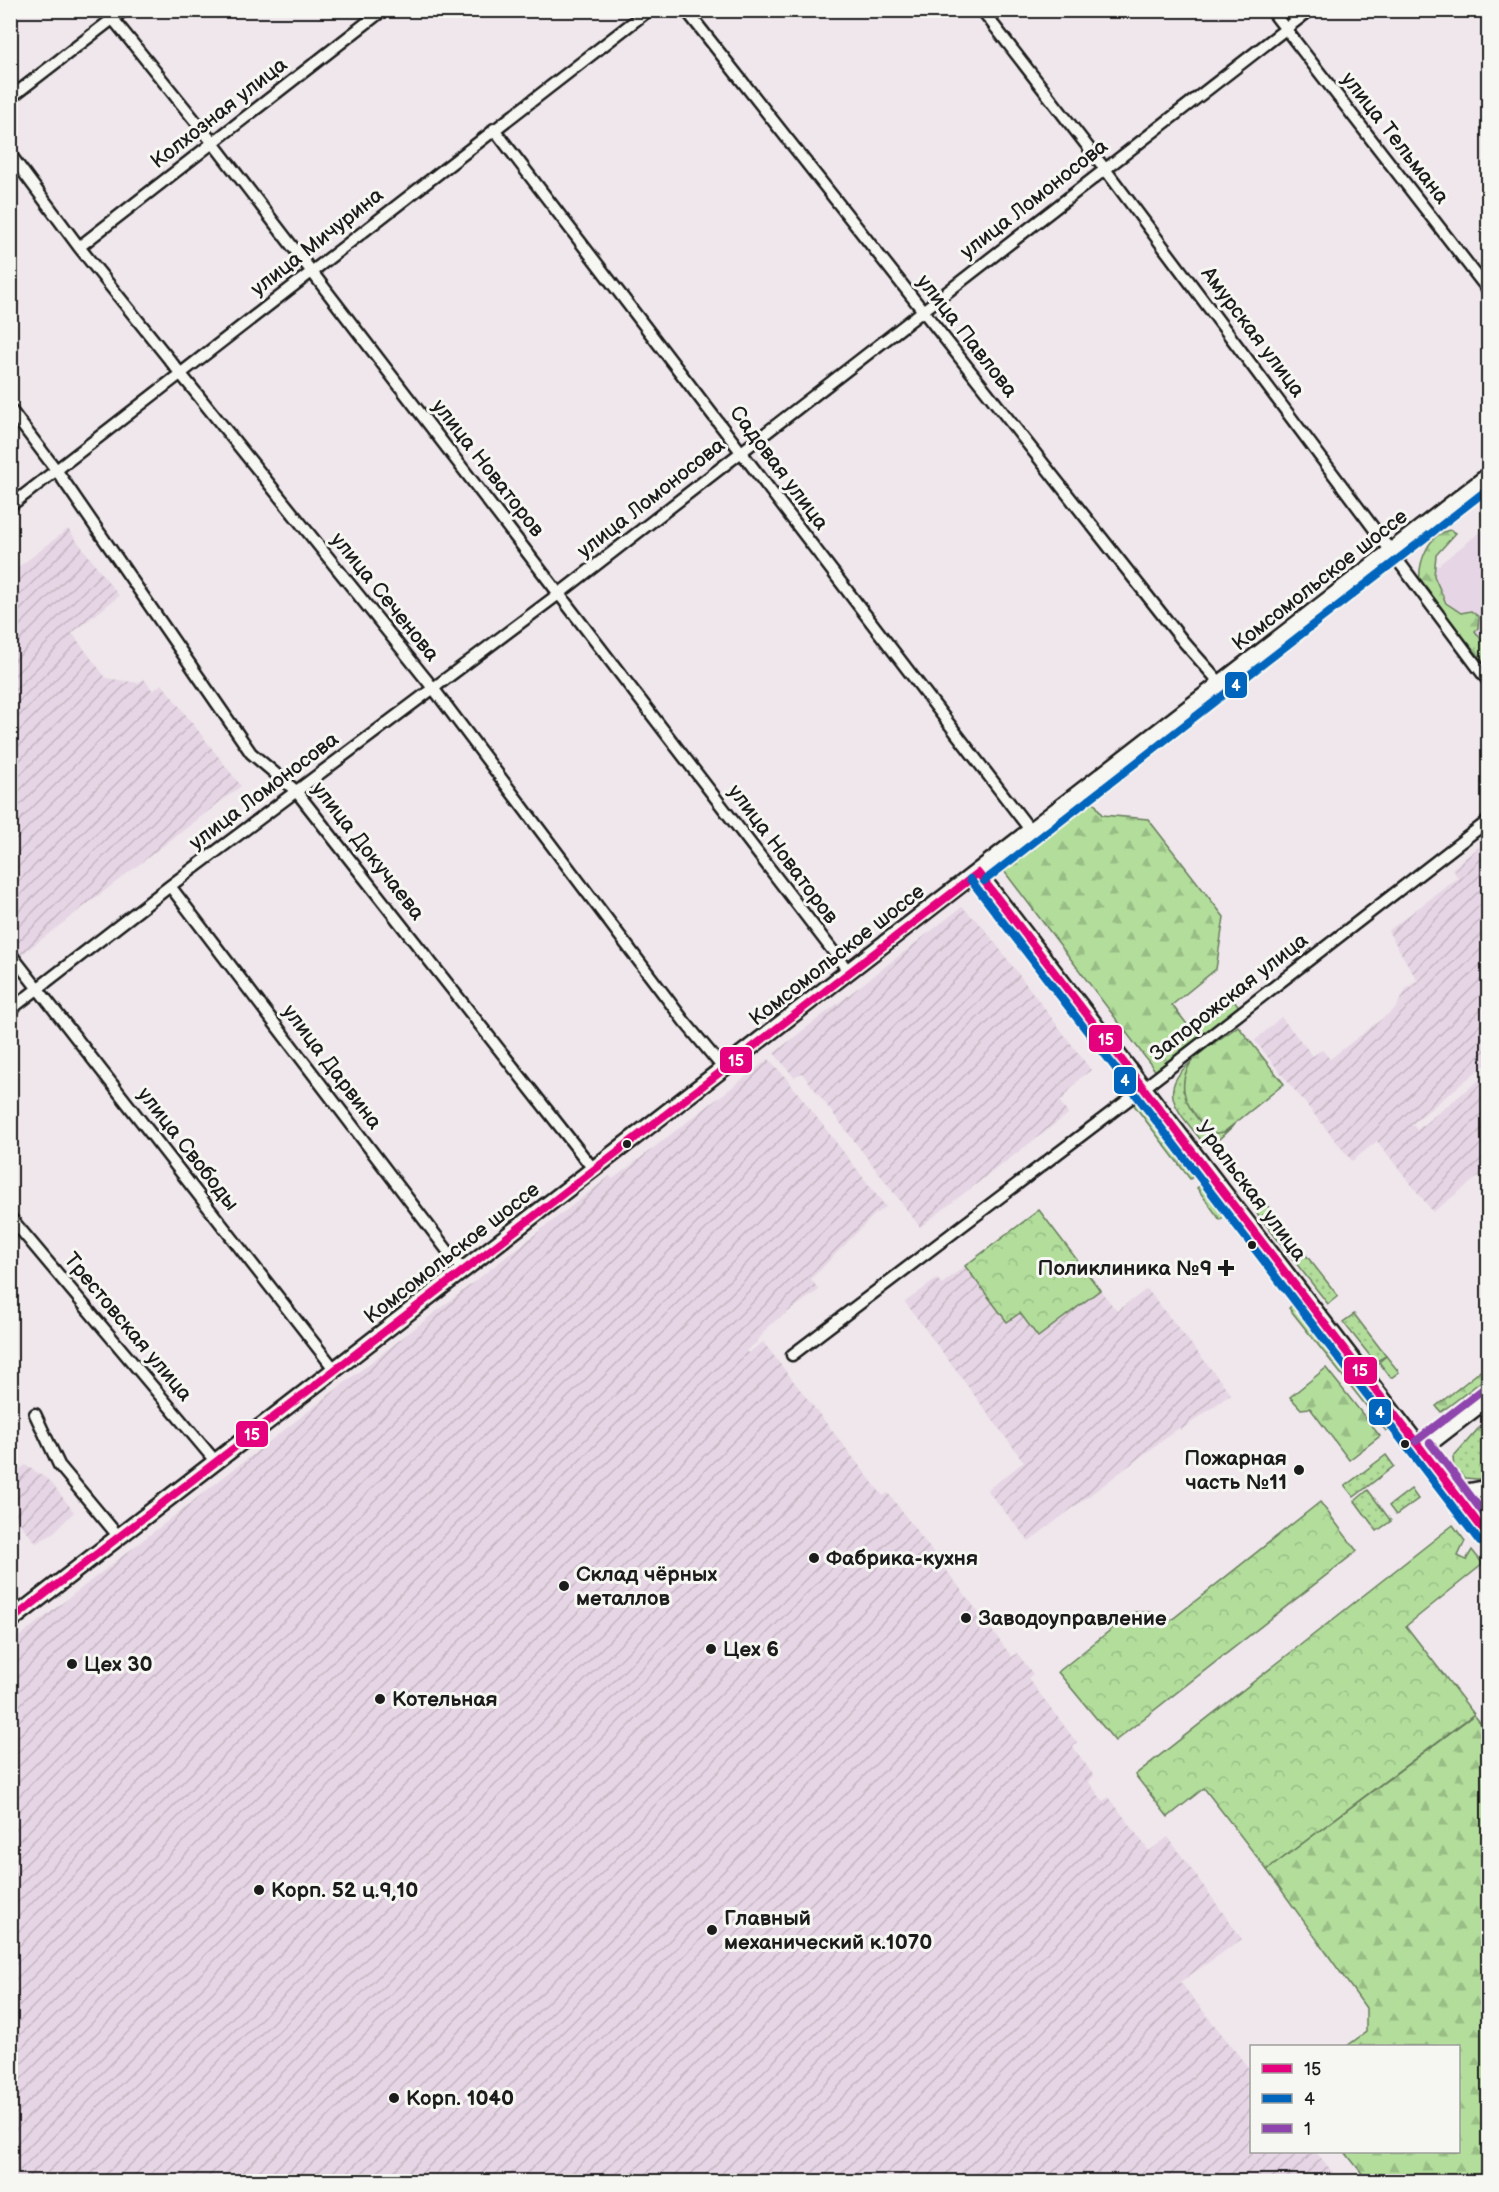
<svg xmlns="http://www.w3.org/2000/svg" width="1499" height="2192" font-family="'Balsamiq Sans',sans-serif">
  <defs>
    <pattern id="industrial-furrows" width="10" height="10" patternUnits="userSpaceOnUse" patternTransform="scale(1.5)"><rect width="10" height="10" fill="#e6d5e4"/><path d="M-1 1l2-2M0 10L10 0M9 11l2-2" fill="none" stroke="#c5b6c3"/></pattern>
    <pattern id="grass-dots" width="8" height="8" patternUnits="userSpaceOnUse" patternTransform="scale(1.5)"><rect width="8" height="8" fill="#b2dd9b"/><path d="M2 2h.1M6 6h.1" fill="none" stroke="#98bd85" stroke-width="1.8" stroke-linecap="round"/></pattern>
    <pattern id="forest-firs" width="22" height="20" patternUnits="userSpaceOnUse" patternTransform="scale(1.5)"><rect width="22" height="20" fill="#b2dd9b"/><path d="M5 1l3.5 6h-7zM16 11l3.5 6h-7z" fill="#98bd85"/></pattern>
    <pattern id="park-crowns" width="20" height="18" patternUnits="userSpaceOnUse" patternTransform="scale(1.5)"><rect width="20" height="18" fill="#b2dd9b"/><path d="M2 6a3 3 0 1 1 6 0M12 15a3 3 0 1 1 6 0" fill="none" stroke="#98bd85"/></pattern>
  </defs>
  <rect width="100%" height="100%" fill="#efe7ec"/>
  <filter id="ink" filterUnits="userSpaceOnUse"><feTurbulence type="fractalNoise" baseFrequency=".0167" numOctaves="2"/><feDisplacementMap in="SourceGraphic" scale="12" xChannelSelector="R" yChannelSelector="G"/><feConvolveMatrix kernelMatrix="1 2 1 2 8 2 1 2 1" color-interpolation-filters="sRGB"/></filter>
  <g filter="url(#ink)">
    <path fill="#e6d5e4" d="M1488 526V656L1427 574Z"/>
    <path fill="url(#industrial-furrows)" d="M68 529 119 596 72 633 106 678 138 683 144 679 153 691 162 684 241 786 17 958 11 950V573Z
      M1488 840V1062L1412 1124 1417 1130 1488 1073V1169L1433 1212 1377 1141 1352 1161 1255 1041 1281 1017 1313 1056 1322 1050 1330 1059 1396 1008 1407 988 1417 980 1388 931 1458 878 1452 869Z
      M962 907 983 927 1091 1070 1079 1079 1060 1102 1068 1114 920 1227 802 1073 794 1077 774 1053Z
      M769 1059 787 1079 886 1207 874 1215 811 1279 819 1290 768 1326 757 1342 746 1351 748 1353 763 1342 883 1496 888 1493 1012 1657 1017 1653 1033 1674 1028 1678 1077 1743 1073 1747 1094 1776 1088 1781 1103 1801 1109 1797 1149 1851 1168 1837 1242 1939 1180 1982 1251 2071 1252 2152H1316L1340 2181H11V1643L610 1176 613 1179Z
      M965 1266 1007 1321 1019 1312 1038 1337 1100 1290 1117 1311 1147 1289 1231 1394 1181 1430 1179 1428 1029 1541 987 1490 1024 1462 905 1302 937 1279 942 1284Z
      M25 1465 49 1480 74 1512 51 1535 36 1543 11 1512V1477Z"/>
    <path fill="url(#grass-dots)" stroke="#677c5c" stroke-width="1.5" d="M1190 1063 1183 1091 1224 1132 1234 1125 1217 1141 1201 1140C1180 1113 1155 1092 1190 1063Z
      M1266 1204 1338 1296 1328 1304 1256 1212Z
      M1354 1314 1386 1356 1375 1362 1343 1322Z
      M1487 1419 1488 1480 1465 1478 1454 1468 1453 1457Z
      M1386 1455 1394 1466 1354 1497 1345 1486Z
      M1411 1489 1418 1499 1396 1515 1389 1506Z
      M1368 1490 1391 1521 1377 1531 1355 1501Z"/>
    <path fill="url(#forest-firs)" stroke="#677c5c" stroke-width="1.5" d="M1451 530 1456 533 1436 555 1434 576 1446 603 1461 613 1471 611 1479 617 1478 628 1475 631 1482 641 1488 636V668L1420 582C1418 563 1428 533 1451 530Z
      M1089 794 1102 815 1148 819 1224 917 1216 969 1172 1005 1190 1028 1231 996 1240 1008 1157 1073 1004 871V858Z
      M1238 1026 1284 1084 1224 1132 1211 1134C1193 1115 1173 1092 1190 1064 1196 1053 1227 1035 1238 1026Z
      M1136 1103 1148 1104 1202 1170 1190 1179 1134 1105Z
      M1209 1179 1218 1189 1212 1194 1227 1214 1220 1220 1197 1188Z
      M1300 1299 1396 1423 1386 1431 1289 1308Z
      M1386 1356 1399 1372 1391 1378 1379 1362Z
      M1488 1365V1385L1483 1380 1441 1412 1436 1406Z
      M1326 1368 1380 1436 1349 1460 1310 1408 1301 1409 1290 1397Z
      M1474 1715 1488 1732V2181H1368L1345 2152H1458V2046H1347L1366 2032V2008L1267 1870Z"/>
    <path fill="url(#park-crowns)" stroke="#677c5c" stroke-width="1.5" d="M1039 1210 1100 1290 1038 1337 1020 1313 1007 1322 965 1266Z
      M1320 1502 1357 1551 1115 1741 1058 1672 1133 1612H1151L1165 1625Z
      M1453 1525 1465 1541 1458 1556 1466 1560 1472 1550 1483 1564 1406 1626 1474 1714 1267 1870 1204 1788 1168 1817 1135 1775Z"/>
    <g fill="none" stroke-linecap="round" stroke-linejoin="round">
      <defs>
        <path id="street" d="M686 10 1183 641 1221 684
          M982 10 1105 169 1488 681
          M1271 10 1488 290
          M113 19 213 143 849 972
          M10 98 124 10
          M494 129 1031 831
          M10 154 79 247 433 688 684 1021 724 1069
          M79 247 383 10
          M10 409 57 471 251 753 296 791 594 1170
          M10 506 649 10
          M170 886 463 1271
          M10 953 335 1370
          M10 1010 170 886 560 593 1310 10
          M10 1217 216 1462
          M792 1355 1145 1087 1488 821
          M35 1414 59 1465 119 1537"/>
        <path id="secondary" d="M978 873 1488 1536
          M1422 1449 1488 1398
          M1456 1494 1488 1488
          M10 1621 1488 476"/>
      </defs>
      <use href="#street" stroke="#1c1c1c" stroke-width="15"/>
      <use href="#secondary" stroke="#1c1c1c" stroke-width="20"/>
      <use href="#street" stroke="#f6f6f2" stroke-width="10"/>
      <use href="#secondary" stroke="#f6f6f2" stroke-width="15"/>
      <defs>
        <path id="bus-1" d="M978 873 1488 1536
          M10 1621 978 873"/>
        <path id="bus-2" d="M970 879 1480 1542
          M984 881 1488 489"/>
        <path id="bus-3" d="M1416 1441 1482 1390
          M1430 1443 1488 1519"/>
      </defs>
      <use href="#bus-1" stroke="#f6f6f2" stroke-width="12"/>
      <use href="#bus-2" stroke="#f6f6f2" stroke-width="12"/>
      <use href="#bus-3" stroke="#f6f6f2" stroke-width="12"/>
      <use href="#bus-1" stroke="#e5007d" stroke-width="8"/>
      <use href="#bus-2" stroke="#0065bd" stroke-width="8"/>
      <use href="#bus-3" stroke="#8e44ad" stroke-width="8"/>
    </g>
  </g>
  <g fill="#1c1c1c" stroke="#f6f6f2" stroke-width="2">
    <circle cx="627" cy="1144" r="5"/>
    <circle cx="1252" cy="1245" r="5"/>
    <path d="M1223 1259h6v6h6v6h-6v6h-6v-6h-6v-6h6z"/>
    <circle cx="1405" cy="1444" r="5"/>
    <circle cx="1299" cy="1470" r="6"/>
    <circle cx="814" cy="1558" r="6"/>
    <circle cx="564" cy="1586" r="6"/>
    <circle cx="966" cy="1618" r="6"/>
    <circle cx="711" cy="1649" r="6"/>
    <circle cx="72" cy="1664" r="6"/>
    <circle cx="380" cy="1699" r="6"/>
    <circle cx="259" cy="1890" r="6"/>
    <circle cx="712" cy="1930" r="6"/>
    <circle cx="394" cy="2098" r="6"/>
  </g>
  <g text-anchor="middle" dominant-baseline="central" stroke-width="6" stroke-linejoin="round" paint-order="stroke">
    <g font-size="21" fill="#1c1c1c" stroke="#f6f6f2">
      <text transform="translate(219 113) rotate(-38)">Колхозная улица</text>
      <text transform="translate(1395 138) rotate(52)">улица Тельмана</text>
      <text transform="translate(1034 199) rotate(-38)">улица Ломоносова</text>
      <text transform="translate(317 242) rotate(-38)">улица Мичурина</text>
      <text transform="translate(1253 332) rotate(53)">Амурская улица</text>
      <text transform="translate(967 336) rotate(52)">улица Павлова</text>
      <text transform="translate(488 468) rotate(52)">улица Новаторов</text>
      <text transform="translate(779 468) rotate(53)">Садовая улица</text>
      <text transform="translate(651 498) rotate(-38)">улица Ломоносова</text>
      <text transform="translate(1320 580) rotate(-38)">Комсомольское шоссе</text>
      <text transform="translate(385 597) rotate(51)">улица Сеченова</text>
      <text transform="translate(264 791) rotate(-37)">улица Ломоносова</text>
      <text transform="translate(368 851) rotate(52)">улица Докучаева</text>
      <text transform="translate(783 854) rotate(53)">улица Новаторов</text>
      <text transform="translate(837 955) rotate(-38)">Комсомольское шоссе</text>
      <text transform="translate(1229 997) rotate(-38)">Запорожская улица</text>
      <text transform="translate(332 1067) rotate(53)">улица Дарвина</text>
      <text transform="translate(188 1149) rotate(52)">улица Свободы</text>
      <text transform="translate(1251 1191) rotate(53)">Уральская улица</text>
      <text transform="translate(452 1253) rotate(-38)">Комсомольское шоссе</text>
      <text transform="translate(128 1327) rotate(50)">Трестовская улица</text>
    </g>
    <g font-size="21" font-weight="bold" fill="#1c1c1c" stroke="#f6f6f2" text-anchor="start">
      <text x="1212" y="1268" text-anchor="end">Поликлиника №9</text>
      <text x="1287" y="1458" text-anchor="end">Пожарная<tspan x="1287" dy="24">часть №11</tspan></text>
      <text x="826" y="1558">Фабрика-кухня</text>
      <text x="576" y="1574">Склад чёрных<tspan x="576" dy="24">металлов</tspan></text>
      <text x="978" y="1618">Заводоуправление</text>
      <text x="723" y="1649">Цех 6</text>
      <text x="84" y="1664">Цех 30</text>
      <text x="392" y="1699">Котельная</text>
      <text x="271" y="1890">Корп. 52 ц.9,10</text>
      <text x="724" y="1918">Главный<tspan x="724" dy="24">механический к.1070</tspan></text>
      <text x="406" y="2098">Корп. 1040</text>
    </g>
  </g>
  <g stroke="#f6f6f2" stroke-width="2">
    <rect x="1224" y="671" width="24" height="28" rx="6" fill="#0065bd"/>
    <rect x="1088" y="1024" width="35" height="29" rx="6" fill="#e5007d"/>
    <rect x="719" y="1046" width="34" height="28" rx="6" fill="#e5007d"/>
    <rect x="1113" y="1066" width="24" height="29" rx="6" fill="#0065bd"/>
    <rect x="1343" y="1356" width="35" height="29" rx="6" fill="#e5007d"/>
    <rect x="1368" y="1398" width="24" height="28" rx="6" fill="#0065bd"/>
    <rect x="235" y="1420" width="34" height="28" rx="6" fill="#e5007d"/>
  </g>
  <g font-size="16" text-anchor="middle" font-weight="bold" fill="#fff">
    <text x="1236" y="691">4</text>
    <text x="1106" y="1045">15</text>
    <text x="736" y="1066">15</text>
    <text x="1125" y="1086">4</text>
    <text x="1360" y="1376">15</text>
    <text x="1380" y="1418">4</text>
    <text x="252" y="1440">15</text>
  </g>
  <rect width="1499" height="2192" fill="none" stroke="#f6f6f2" stroke-width="36"/>
  <rect x="18" y="18" width="1463" height="2156" fill="none" stroke="#1c1c1c" stroke-width="2" filter="url(#ink)"/>
  <rect x="1250" y="2045" width="210" height="108" fill="#f6f6f2" stroke="#9f9f9c" stroke-width="1.5"/>
  <rect x="1262" y="2064" width="30" height="9" fill="#e5007d" stroke="#9f9f9c" stroke-width="1.5"/>
  <text x="1304" y="2075" font-size="18" fill="#1c1c1c">15</text>
  <rect x="1262" y="2094" width="30" height="9" fill="#0065bd" stroke="#9f9f9c" stroke-width="1.5"/>
  <text x="1304" y="2105" font-size="18" fill="#1c1c1c">4</text>
  <rect x="1262" y="2124" width="30" height="9" fill="#8e44ad" stroke="#9f9f9c" stroke-width="1.5"/>
  <text x="1304" y="2135" font-size="18" fill="#1c1c1c">1</text>
</svg>
